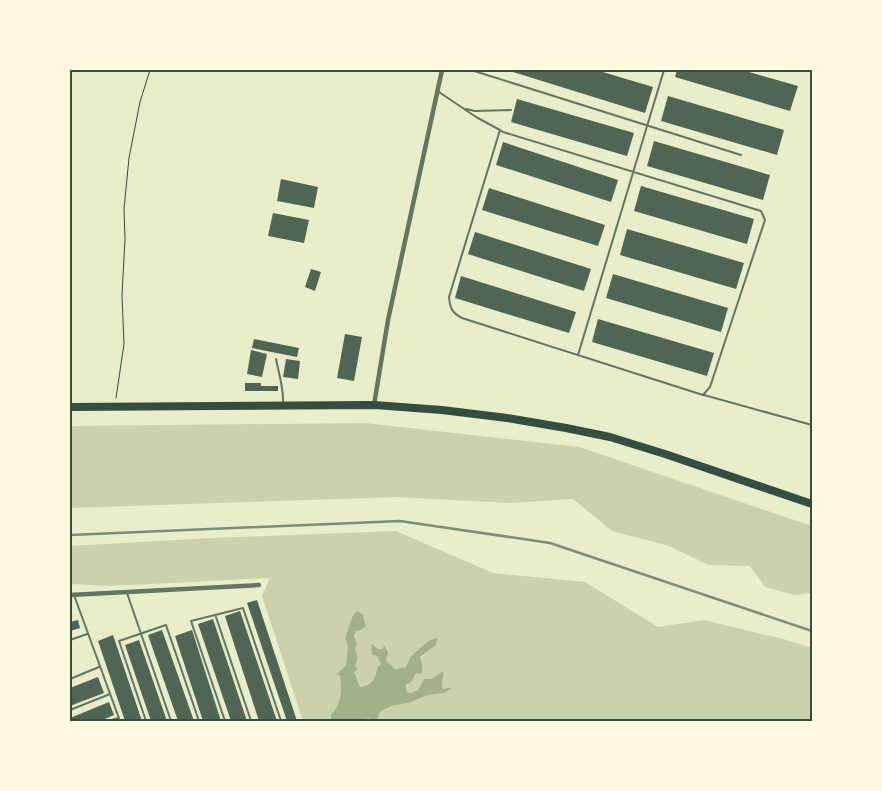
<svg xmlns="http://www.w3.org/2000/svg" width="882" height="791" font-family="'Source Sans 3',sans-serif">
  <rect width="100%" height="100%" fill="#e9edc9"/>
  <path fill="#cad2ad" d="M365 423 579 447 812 526V593L794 595 765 587 750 566 709 565 669 546 612 531 573 499 511 503 397 497 70 508V426Z
    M396 531 493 573 585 582 658 627 704 620 787 640 812 648V721H377L380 712 391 706 408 703 428 695 445 693 450 687 443 689C441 682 444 678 443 671L431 679H424L418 690 410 693 407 692C406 681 418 659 427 652H418L410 657 406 667 394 669 386 660 383 649H378L377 656 381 664 378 666C375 678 373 685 360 688 358 683 354 677 354 671 354 662 361 659 355 650L357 644 354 636 356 631 357 611 353 615 345 638 348 647 346 666 342 668 340 676 342 684 339 695V704L331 721H303L262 596 270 578 109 586 70 584V546L212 538Z"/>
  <path fill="#a3b18a" d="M357 611 363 615 366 626 361 630 356 631 354 636 357 644 355 650C359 655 358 660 355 665L358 669 354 672 360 687C373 686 375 678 378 666L381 664 377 656 372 655 371 644 378 649H383L384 645 388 653 386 660 395 669 406 667 410 657C420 650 425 640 438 638L436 645 420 657 422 664V673L415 674 412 681 406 685 407 692 410 693 418 690 424 679H431L443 671C444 678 441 682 443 689L452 687 445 693 428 695 408 703 391 706 380 712 377 721H369V718L361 721 331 720V714C341 709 342 686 340 676L337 674 346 665 348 647 345 638 353 615Z"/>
  <path fill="#4f6655" d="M514 70H596L653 87 645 113 513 72Z
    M677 70H742L798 86 790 111 675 77Z
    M668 96 784 130 777 155 661 121Z
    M517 99 634 133 627 156 511 122Z
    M654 141 770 175 763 200 647 166Z
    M503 142 618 180 611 202 496 165Z
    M281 179 318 187 314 208 277 201Z
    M641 186 754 219 747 244 634 211Z
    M489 188 605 225 598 246 482 210Z
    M273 213 309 220 304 243 268 236Z
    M627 229 744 263 736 289 620 255Z
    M475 232 591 269 584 291 468 254Z
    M311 269 321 272 315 291 305 287Z
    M613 274 728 308 721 332 606 298Z
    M461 276 576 312 569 333 455 298Z
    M598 319 714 353 707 376 592 342Z
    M345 334 362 337 354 381 337 378Z
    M254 339 299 348 297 357 252 348Z
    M251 350 267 354 262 377 247 374Z
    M286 359 300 361 298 379 283 377Z
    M245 383H261V386H278V391H245Z
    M257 600 297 721H287L247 603Z
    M240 611 277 721H259L225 616Z
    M213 619 247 721H231L198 624Z
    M78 620 80 628 70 631V622Z
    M162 630 194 721H178L148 635Z
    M192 630 221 721H203L175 636Z
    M113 635 142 721H125L98 641Z
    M139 640 167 721H151L125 645Z
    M98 677 104 693 70 706V688Z
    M109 702 114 715 100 721H70V718Z"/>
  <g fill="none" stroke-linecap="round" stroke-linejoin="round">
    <path stroke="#344e41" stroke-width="1" d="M116 398 124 344 122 295 125 239 124 209 129 158 140 102 150 70"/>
    <path stroke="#617663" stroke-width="2" d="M471 70 741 155
      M439 92 476 117 500 130 503 132 761 211 765 220 710 387 703 395 462 318C452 313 450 308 449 297L500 130
      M466 109 475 111 511 110
      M578 355 664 70
      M276 359C279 375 284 388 283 404
      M704 395 812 425
      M127 593 171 721
      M74 595 120 721
      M216 617 251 721
      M70 640 87 634
      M70 679 99 667
      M70 710 110 694
      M109 721 118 718
      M146 721 119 641 166 625 199 721
      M225 721 191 621 243 608 281 721"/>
    <path stroke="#617663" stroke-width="4.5" d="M374 405 388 320 442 70
      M70 595 259 585"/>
    <path stroke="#344e41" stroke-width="8" d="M70 407 374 405 442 410 507 418 566 428 610 437 665 454 812 504"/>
    <path stroke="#7c8e77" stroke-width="2.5" d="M70 535 400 521 550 543 812 631"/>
  </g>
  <rect width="882" height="791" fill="none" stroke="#fefae0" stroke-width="142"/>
  <rect x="71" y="71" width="740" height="649" fill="none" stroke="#344e41" stroke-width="2"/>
</svg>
